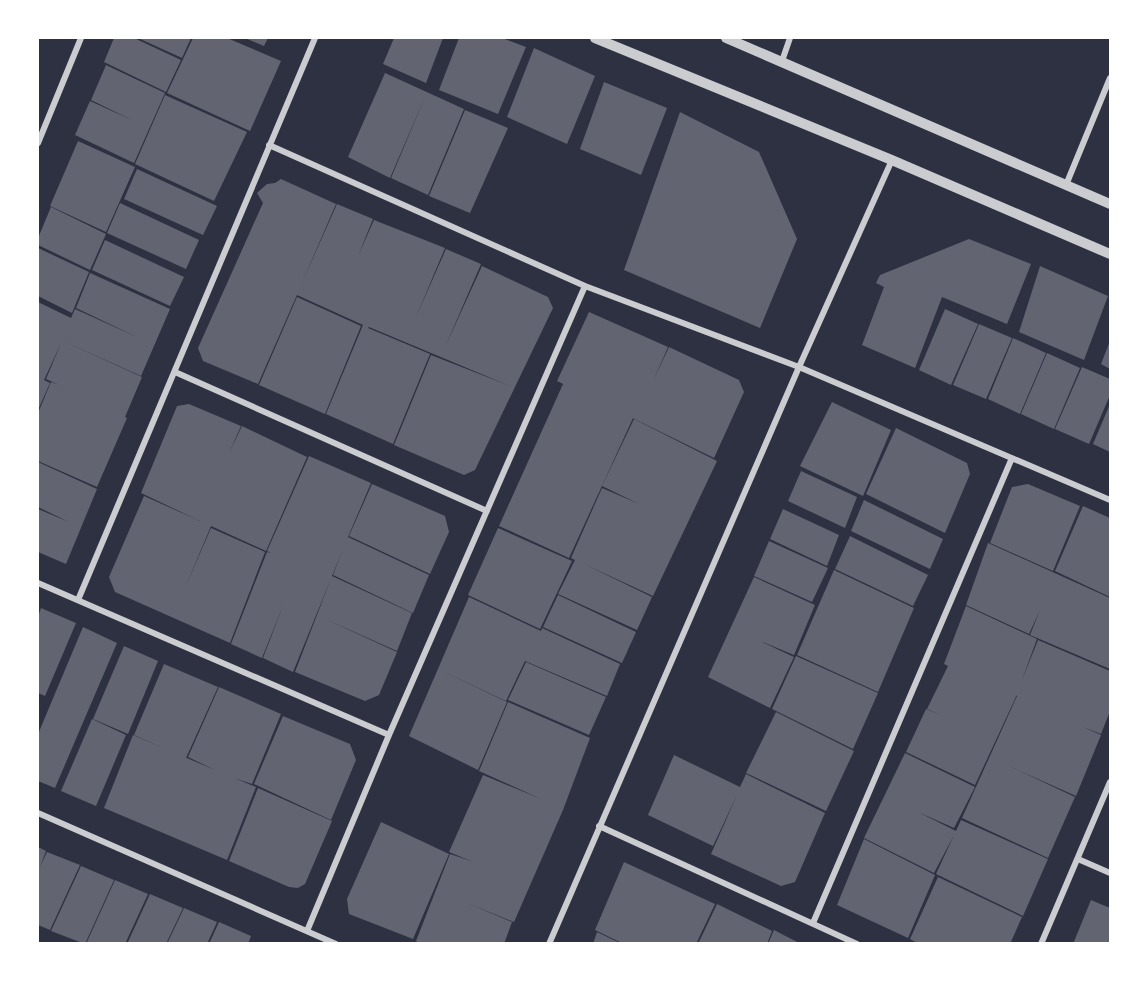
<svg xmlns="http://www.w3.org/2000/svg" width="1148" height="981" font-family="'Times New Roman',serif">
  <rect width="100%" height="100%" fill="#2d3142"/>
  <path fill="#626471" d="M114 38H134L181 60 166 92 104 62Z
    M138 38H191L182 58Z
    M193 38H227L281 61 250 131 167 93Z
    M245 38H268L264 46Z
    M394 38H443L426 83 383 64Z
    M459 38H502L526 47 498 114 439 90Z
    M534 48 595 76 567 144 507 117Z
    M106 65 165 93 134 163 75 135 90 101 132 120 91 100Z
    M385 73 464 109 428 195 391 178 425 97 390 178 348 157Z
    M604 82 667 108 641 175 580 149Z
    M165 95 247 132 214 201 135 164Z
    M465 110 508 128 470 213 429 196Z
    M680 112 759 152 797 239 760 328 624 270Z
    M78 141 135 167 106 232 50 206Z
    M137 169 217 206 203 235 124 199Z
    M281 179 336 204 301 285 337 204 373 219 358 256 374 220 445 248 416 317 446 249 481 264 445 347 482 266 548 297 553 308 475 470 464 475 394 445 431 355 510 386 369 327 368 328 430 354 393 444 326 414 363 325 297 295 258 384 203 361 198 348 263 203 257 193 267 184 275 183Z
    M120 203 199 240 186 269 107 233Z
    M51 207 106 234 90 270 38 245V238Z
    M969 239 1031 264 1007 324 942 297 915 368 862 345 884 287 876 283 880 275Z
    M105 240 184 277 170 306 92 270Z
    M38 248 89 272 72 313 38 296Z
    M1040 266 1108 296 1084 360 1019 332Z
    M90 273 170 309 141 376 61 340 142 377 125 417 127 418 97 487 38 461V413L51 382 59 385 46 379 61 343 44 380 50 383 38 410V302L71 318 75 309 139 338 76 308Z
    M297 297 361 326 325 414 259 385Z
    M945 309 978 324 951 385 919 370Z
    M589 312 668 347 653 381 669 347 739 380 744 392 714 458 557 381Z
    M979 324 1012 338 986 399 953 385Z
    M1013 338 1046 353 1020 414 988 399Z
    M1110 341V369L1101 364Z
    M1047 353 1080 368 1054 429 1021 414Z
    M1082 367 1110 379V395L1089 444 1055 429Z
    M563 384 633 418 569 558 499 526Z
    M832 402 891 430 863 496 800 466Z
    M189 404 241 426 229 453 242 426 307 457 266 551 211 526 185 588 211 528 265 552 230 643 115 592 109 577 144 496 200 521 141 493 177 406Z
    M1110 404V452L1093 444Z
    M634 419 717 461 653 596 584 564 652 597 637 630 558 594 575 560 571 558 602 488 639 504 602 486Z
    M896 428 967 463 970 474 945 533 866 494Z
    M309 456 371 483 348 537 429 575 413 613 333 575 343 549 293 672 263 658 284 603 262 658 231 644 267 552 271 553 267 551Z
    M38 462 97 489 66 564 38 552V509L69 522 38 507Z
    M801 471 857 497 845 528 788 501Z
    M372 484 445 516 449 532 430 574 349 536Z
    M1028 484 1080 506 1053 571 990 543 1012 487Z
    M864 500 943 539 930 569 851 531Z
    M1083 506 1110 518V597L1055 571Z
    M783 509 839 535 827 566 770 539Z
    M498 528 572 561 540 629 468 595Z
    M850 536 928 575 913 606 835 569Z
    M769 541 828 568 812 602 754 576Z
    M988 543 1110 598V669L1030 635 1040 610 1029 634 966 605Z
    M834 570 914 608 878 692 797 655Z
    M332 576 412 613 397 651 325 619 397 652 379 695 365 701 295 672Z
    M754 577 815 605 794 655 760 641 794 657 770 708 708 677Z
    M558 595 636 632 622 663 543 627Z
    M469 597 541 631 542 628 620 664 607 696 525 661 506 701 440 670 507 702 478 770 409 736Z
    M966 606 1037 639 1015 699 975 785 906 752 926 709 941 715 927 709 948 666 944 664Z
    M41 608 76 623 45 696 38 693V617Z
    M83 627 117 643 55 788 38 781V734Z
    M1038 640 1110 671V711L1101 734 1083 727 1101 735 1076 796 1009 766 1075 797 1048 858 962 818 1017 696 1016 695Z
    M124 646 158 661 128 734 93 719Z
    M796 656 878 693 853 749 772 709Z
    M526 662 606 697 589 735 508 700Z
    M164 664 218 687 186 758 134 735Z
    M219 687 281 714 252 784 234 778 256 787 227 860 104 808 133 735 215 770 188 757Z
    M508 702 590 738 563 810 514 922 467 903 512 922 504 944H421L416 941 450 854 471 861 449 852 483 775 541 799 479 771Z
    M776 712 854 751 826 811 746 773Z
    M283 716 350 744 356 760 331 820 254 784Z
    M92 719 126 735 96 806 61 791Z
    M905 753 975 787 954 828 918 812 956 831 961 820 1048 859 1023 916 936 874 954 835 934 873 864 838Z
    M674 755 740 787 746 774 825 813 795 882 781 886 711 854 737 795 713 846 648 815Z
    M258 788 332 821 305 884 298 888 289 887 229 861Z
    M381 822 449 854 413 939 349 914 347 899Z
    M864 839 935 875 908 938 837 905Z
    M38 847 46 851 40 867 47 852 80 865 50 930 38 925Z
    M624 862 715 904 696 944H624L595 930Z
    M81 866 114 880 85 944 51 931Z
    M938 877 1022 917 1010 944H919L910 939Z
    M115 880 148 894 125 944H86Z
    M150 894 183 908 166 944H127Z
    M1091 900 1110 908V944H1073Z
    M717 904 772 931 767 944H698Z
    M184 908 217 922 207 944H167Z
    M219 922 251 936 248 944H209Z
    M774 930 801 944H768Z
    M597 932 622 944H593Z"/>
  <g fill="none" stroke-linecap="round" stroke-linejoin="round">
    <path stroke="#caccd0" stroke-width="6" d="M782 61 790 38
      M38 143 81 38
      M269 145 585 286 799 367 1110 500
      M1066 185 1110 78
      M175 372 487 511
      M38 583 389 735
      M78 600 315 38
      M38 813 336 944
      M599 826 857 944
      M1078 859 1110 873
      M813 923 1012 458
      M307 931 389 735 585 286
      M549 944 799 367 892 160
      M1041 944 1110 782"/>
    <path stroke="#caccd0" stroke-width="10" d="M595 38 892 160 1110 254
      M726 38 1110 204"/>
  </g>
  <rect width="1148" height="981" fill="none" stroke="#ffffff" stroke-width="78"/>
</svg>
